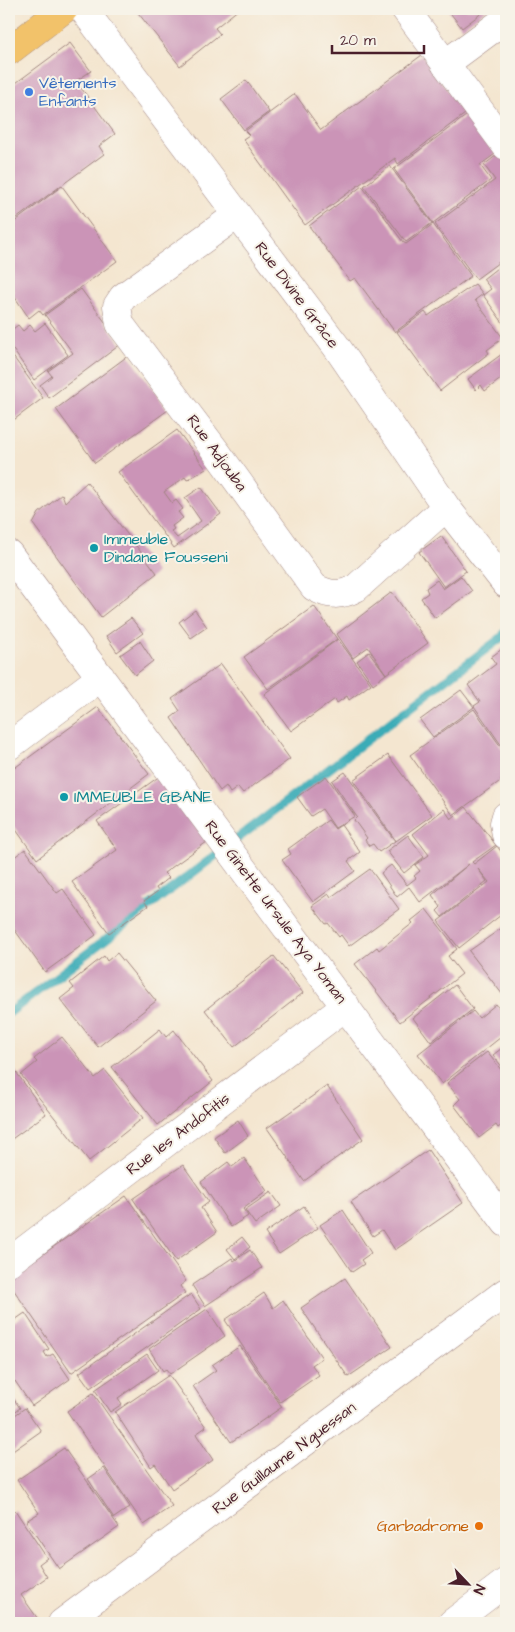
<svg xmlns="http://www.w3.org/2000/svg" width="515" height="1632" font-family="'Architects Daughter',sans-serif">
  <rect width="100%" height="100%" fill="#f7f3e8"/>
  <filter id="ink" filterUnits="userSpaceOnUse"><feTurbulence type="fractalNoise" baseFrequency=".02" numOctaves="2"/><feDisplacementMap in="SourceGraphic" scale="10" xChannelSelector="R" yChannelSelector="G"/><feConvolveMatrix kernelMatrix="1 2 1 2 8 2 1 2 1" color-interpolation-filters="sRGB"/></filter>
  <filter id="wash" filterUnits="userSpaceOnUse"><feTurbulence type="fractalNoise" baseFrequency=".0096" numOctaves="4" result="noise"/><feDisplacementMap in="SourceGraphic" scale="20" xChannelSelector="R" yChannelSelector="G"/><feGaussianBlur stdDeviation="1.12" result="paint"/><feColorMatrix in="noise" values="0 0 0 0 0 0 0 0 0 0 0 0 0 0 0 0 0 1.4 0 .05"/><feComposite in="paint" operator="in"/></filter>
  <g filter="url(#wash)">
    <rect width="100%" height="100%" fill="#f4e6d0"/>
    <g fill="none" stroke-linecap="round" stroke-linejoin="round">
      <path stroke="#3bacb7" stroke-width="9" d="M9 1013 502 637 506 631"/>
    </g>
    <g id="blocks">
      <path fill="#cb94b7" d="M135 9H239L215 28 220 34 180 66Z
        M447 9H487L462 28Z
        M70 43 91 71 76 81 115 134 99 146 104 154 9 224V88Z
        M422 55 465 114 398 164 395 158 305 225 243 139 249 135 245 131 295 94 321 130Z
        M246 80 269 112 244 130 221 99Z
        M474 110 506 146 480 165 491 180 433 223 394 169Z
        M506 148V257L476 279 435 224 495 180 484 165Z
        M390 166 432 223 406 242 364 186Z
        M62 186 117 261 43 315 39 310 29 318 12 293 14 291 9 284V226Z
        M362 186 403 242 406 244 433 224 471 276 395 332 355 278 350 281 309 226Z
        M506 261V327L483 295 491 289 483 279Z
        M475 284 483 294 475 300 503 338 487 350 489 353 440 391 397 332 425 312 428 316Z
        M81 289 121 344 49 398 40 385 52 376 48 371 73 353 45 315Z
        M45 323 68 355 34 380 9 344V332L18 325 23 331 30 325 35 331Z
        M9 351 43 398 11 422 9 419Z
        M506 351V375L485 391 481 385 476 390 468 379Z
        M129 355 168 410 95 463 56 409Z
        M177 430 206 469 187 480 185 477 164 492 172 503 176 500 183 509 178 512 183 518 172 526 174 529 171 531 177 538 201 521 185 498 201 487 221 514 174 548 118 472Z
        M87 482 157 573 101 617 33 524 39 513 62 494 65 502Z
        M441 536 466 571 444 587 419 552Z
        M461 576 472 591 435 618 421 598 428 593 426 588 437 580 443 589Z
        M392 592 428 643 386 674 368 647 353 658 337 634Z
        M314 606 337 639 268 689 244 657Z
        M195 610 207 627 191 638 179 622Z
        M131 618 143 633 117 652 106 636Z
        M338 639 371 684 349 700 347 696 337 703 335 699 291 731 264 694Z
        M140 641 153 661 135 675 120 655Z
        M506 646V747L504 749 474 706 480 702 468 685 496 664 491 657Z
        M369 652 386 674 373 684 357 661Z
        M221 664 290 759 243 793 238 787 230 793 226 786 220 791 171 718 180 711 172 699Z
        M461 690 474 707 433 737 420 720Z
        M98 707 149 774 37 859 9 820V772Z
        M474 709 506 754V777L453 815 410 755Z
        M388 755 432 815 396 841 353 780Z
        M345 772 395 841 379 852 373 844 369 846 365 840 367 838 354 820 357 817 332 781Z
        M164 773 211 839 164 873 169 878 156 888 158 891 144 901 148 906 109 933 72 882 117 850 97 821Z
        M326 776 355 816 335 828 322 809 311 816 297 797Z
        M466 807 496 845 472 862 474 864 497 846 506 858V911L459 948 438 921 489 882 478 869 487 881 442 917 437 911 441 907 432 895 469 864 420 902 409 887 397 897 381 873 391 865 407 885 416 878 414 876 420 871 415 865 429 855 413 834 444 809 451 819Z
        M328 820 335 829 341 825 360 852 348 861 355 871 313 902 282 860 291 854 288 849Z
        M408 835 424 857 404 873 387 851Z
        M25 849 57 893 63 889 96 935 45 972 9 922V861Z
        M370 869 399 909 349 946 341 935 339 937 328 923 326 924 312 906 329 894 331 897Z
        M426 909 457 949 448 956 462 974 400 1022 355 964 377 947 379 950 413 923 411 921Z
        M506 925V999L469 951Z
        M117 953 156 1001 98 1047 60 999 74 988 70 983 104 956 107 961Z
        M274 956 303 993 234 1047 205 1010Z
        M455 985 473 1009 431 1042 413 1018Z
        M496 1004 506 1017V1033L442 1084 418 1054 473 1011 479 1018Z
        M160 1029 166 1037 174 1030 213 1081 158 1125 112 1067Z
        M62 1037 95 1078 105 1070 143 1118 89 1161 21 1075 37 1062 34 1059Z
        M506 1045V1072L493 1055Z
        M487 1052 506 1076V1122L498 1128 496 1125 479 1138 454 1105 460 1099 447 1083Z
        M9 1062 46 1114 9 1141Z
        M327 1086 363 1139 304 1181 267 1128Z
        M238 1120 248 1136 225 1153 214 1137Z
        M428 1150 463 1203 395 1250 382 1230 373 1236 351 1202Z
        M244 1158 267 1191 243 1209 248 1216 231 1227 201 1182 228 1162 232 1167Z
        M183 1165 209 1202 201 1208 217 1232 176 1261 133 1199Z
        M271 1192 281 1206 255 1224 245 1210Z
        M126 1196 186 1281 180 1286 185 1293 71 1373 9 1283V1278Z
        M304 1206 318 1228 279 1254 265 1233Z
        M343 1210 371 1253 361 1260 364 1264 352 1272 320 1225Z
        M242 1237 250 1247 235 1259 227 1249Z
        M250 1250 262 1268 205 1306 192 1285 232 1258 234 1261Z
        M345 1278 392 1347 348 1377 301 1308Z
        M264 1293 273 1308 283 1300 322 1358 312 1365 319 1375 280 1402 225 1320Z
        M191 1294 201 1309 90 1388 79 1373Z
        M207 1309 225 1336 170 1374 166 1369 163 1371 149 1349Z
        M25 1313 49 1349 44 1352 47 1357 53 1354 70 1379 32 1406 15 1381 9 1385V1324Z
        M240 1346 282 1407 231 1442 193 1386 216 1370 212 1365Z
        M147 1354 158 1370 118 1398 122 1404 110 1412 95 1390Z
        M169 1375 206 1427 196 1434 213 1460 172 1489 155 1464 151 1467 115 1412Z
        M9 1392 20 1408 9 1416Z
        M93 1393 172 1506 144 1525 67 1411Z
        M25 1408 41 1431 10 1453 13 1458 9 1461V1419Z
        M64 1448 119 1527 59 1569 26 1521 39 1513 17 1480Z
        M104 1468 130 1507 114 1518 88 1479Z
        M15 1510 47 1558 39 1564 47 1577 21 1595 38 1619 32 1623H11L9 1619V1515Z"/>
    </g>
  </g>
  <g filter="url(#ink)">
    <use href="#blocks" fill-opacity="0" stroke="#9f827e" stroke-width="1"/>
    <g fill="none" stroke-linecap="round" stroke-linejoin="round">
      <defs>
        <path id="minor" d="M83 9 336 346 446 507 506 584
          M405 9 506 146
          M445 64 506 19
          M237 215 123 297 117 306 120 324 218 454 314 587C329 596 341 596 356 588L446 507
          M9 554 506 1223
          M9 746 101 677
          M506 816 504 823 506 835
          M9 1262 346 1006
          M62 1623 506 1292
          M452 1623 506 1582"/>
        <path id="major" d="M9 51 64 9"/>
      </defs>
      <use href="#minor" stroke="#9f827e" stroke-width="29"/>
      <use href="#major" stroke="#9f827e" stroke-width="29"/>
      <use href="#minor" stroke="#fff" stroke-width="28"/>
      <use href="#major" stroke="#f2c26a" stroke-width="28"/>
    </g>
  </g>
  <circle fill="#3f7fe0" stroke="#f7f3e8" stroke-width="2" cx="29" cy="92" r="5"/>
  <g fill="#0f9aa8" stroke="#f7f3e8" stroke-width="2">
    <circle cx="94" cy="548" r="5"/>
    <circle cx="64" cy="797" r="5"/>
  </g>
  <circle fill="#e8710a" stroke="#f7f3e8" stroke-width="2" cx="479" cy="1526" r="5"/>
  <g text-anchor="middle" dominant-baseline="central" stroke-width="4" stroke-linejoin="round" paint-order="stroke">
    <g font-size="16" fill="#366cbe" stroke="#f7f3e8" text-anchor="start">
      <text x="39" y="83">Vêtements<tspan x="39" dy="18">Enfants</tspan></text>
    </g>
    <g font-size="16" fill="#4a1f2b" stroke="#f7f3e8">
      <text transform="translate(297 295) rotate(53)">Rue Divine Grâce</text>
      <text transform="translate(217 453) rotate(54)">Rue Adjouba</text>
      <text transform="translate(276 912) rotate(53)">Rue Ginette Ursule Aya Yoman</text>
      <text transform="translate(178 1134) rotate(-37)">Rue les Andofitis</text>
      <text transform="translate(284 1458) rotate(-37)">Rue Guillaume N'guessan</text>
    </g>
    <g font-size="16" fill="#0d838f" stroke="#f7f3e8" text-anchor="start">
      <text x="104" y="539">Immeuble<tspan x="104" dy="18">Dindane Fousseni</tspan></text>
      <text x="74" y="797">IMMEUBLE GBANE</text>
    </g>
    <g font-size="16" fill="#c56008" stroke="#f7f3e8" text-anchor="end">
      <text x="469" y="1526">Garbadrome</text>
    </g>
  </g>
  <rect width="515" height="1632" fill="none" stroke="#f7f3e8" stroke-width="30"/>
  <g transform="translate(468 1584) rotate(115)" stroke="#f7f3e8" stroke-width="4" paint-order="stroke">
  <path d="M0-4L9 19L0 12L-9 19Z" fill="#4a1f2b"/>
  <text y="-8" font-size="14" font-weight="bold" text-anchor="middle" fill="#4a1f2b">N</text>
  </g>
  <path d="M332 45v8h92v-8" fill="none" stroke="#4a1f2b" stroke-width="2.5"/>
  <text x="340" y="45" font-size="15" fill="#4a1f2b" stroke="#f7f3e8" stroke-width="4" paint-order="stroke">20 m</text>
</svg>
